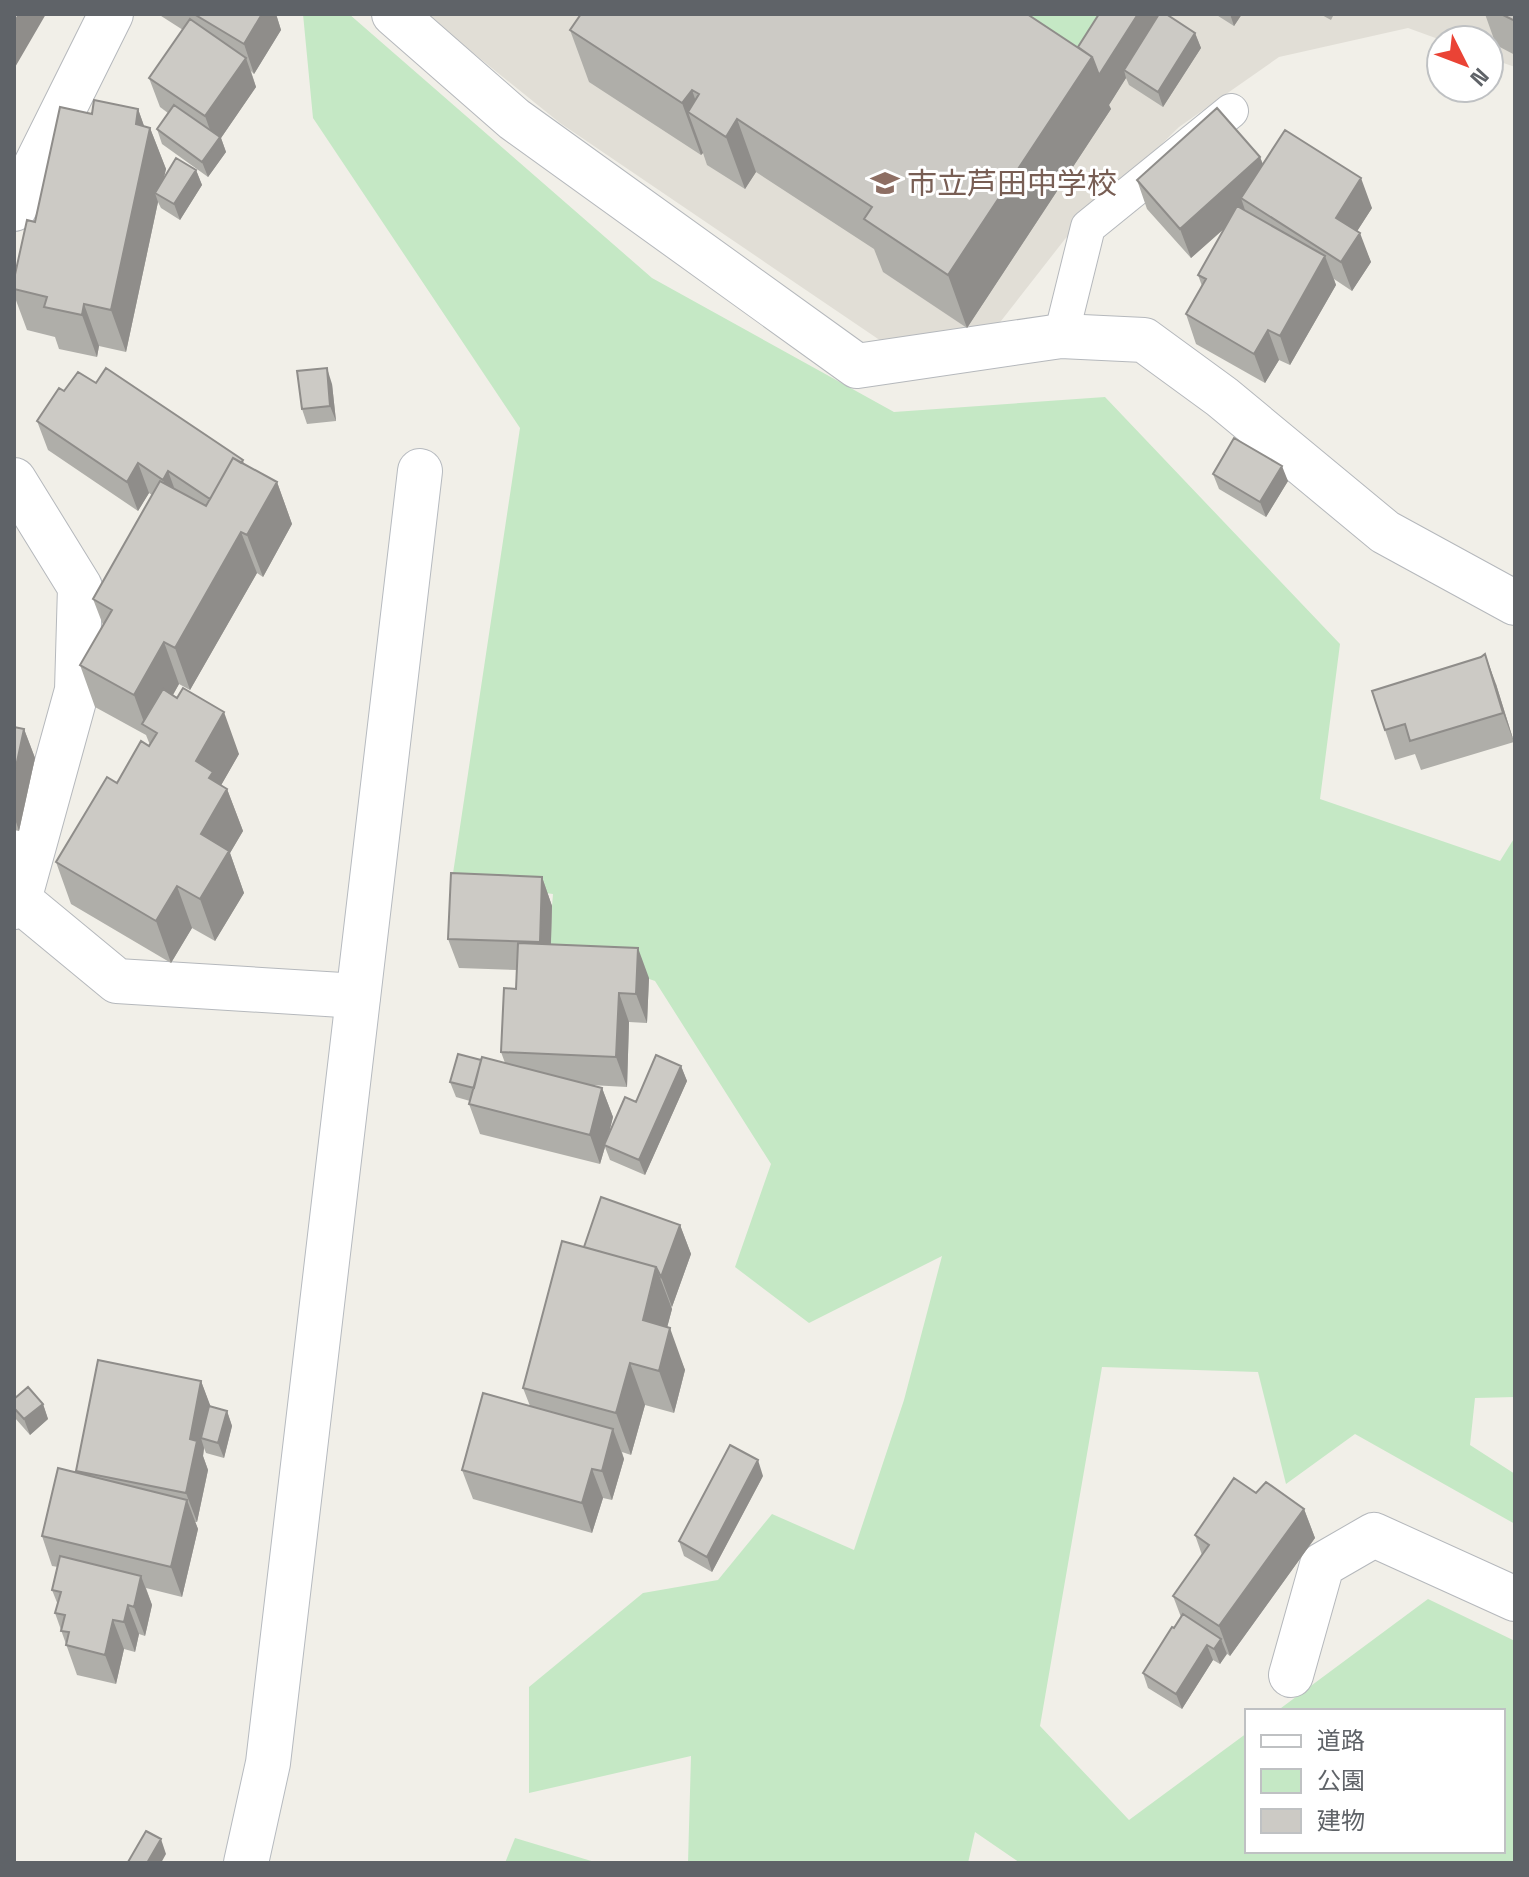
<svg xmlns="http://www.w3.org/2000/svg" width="1529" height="1877" font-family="'Space Grotesk','Noto Sans JP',sans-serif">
  <rect width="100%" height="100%" fill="#f1efe8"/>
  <path fill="#e1ded6" d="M425 14H1515V67L1489 58V40H1441L1408 28 1279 57 1179 127 1065 239 983 344 915 364 560 123Z"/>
  <path fill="#c5e8c5" d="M303 14H349L652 278 894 412 1105 397 1340 644 1320 799 1500 861 1515 837V1397L1475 1398 1470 1445 1515 1474V1524L1355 1434 1286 1484 1258 1372 1102 1367 1040 1726 1129 1820 1247 1733V1851H1503V1711H1277L1428 1599 1515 1641V1863H1020L975 1832 968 1863H688L691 1756 529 1793V1687L643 1593 718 1580 772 1514 854 1550 904 1400 942 1256 809 1323 735 1267 771 1164 655 981 549 944 553 894 452 880 520 428 313 118Z
    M983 14H1121L1080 77Z
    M515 1838 598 1863H505Z"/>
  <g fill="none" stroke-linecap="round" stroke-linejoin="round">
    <defs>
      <path id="lane" d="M1061 336 1088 227 1231 111"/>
      <path id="street" d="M394 14 514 119 857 366 1061 336 1144 340 1222 397 1385 532 1515 603
        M14 209 111 14
        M14 480 80 587 77 690 19 900 14 907
        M19 900 117 981 358 996
        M1291 1675 1322 1565 1374 1535 1515 1599"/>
      <path id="secondary" d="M246 1863 268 1763 420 471"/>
    </defs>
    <use href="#lane" stroke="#b5b8bc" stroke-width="36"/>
    <use href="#street" stroke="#b5b8bc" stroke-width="46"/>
    <use href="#secondary" stroke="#b6babf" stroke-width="46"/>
    <use href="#lane" stroke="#fff" stroke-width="34"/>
    <use href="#street" stroke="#fff" stroke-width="44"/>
    <use href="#secondary" stroke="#fff" stroke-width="44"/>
  </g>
  <path fill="#afaea9" d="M158 14H276L281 30 254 74 251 71 256 87 221 138 226 152 208 177 162 144 157 129 168 113 160 107 149 78 183 30Z
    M1215 14H1242L1234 26Z
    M1320 14H1334L1331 20Z
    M1485 14H1515V55L1496 45Z
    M570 30 1078 47 1195 33 1201 48 1163 107 1129 85 1126 78 1109 105 1111 109 967 328 883 272 874 249 756 172 745 189 707 165 703 153 701 155 589 82Z
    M138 109 144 126 150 128 166 169 163 179 196 170 202 185 180 220 161 208 158 202 126 352 99 346 97 357 59 349 55 337 27 330 14 295V279L35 222 92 114Z
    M1260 157 1263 164 1372 208 1357 231 1371 262 1352 291 1334 279 1336 285 1290 365 1279 360 1265 383 1196 344 1186 314 1202 286 1198 275 1225 228 1191 258 1147 209 1137 180Z
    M96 383 243 460 244 464 277 482 292 524 263 577 257 573 190 690 179 684 173 695 239 754 221 785 227 789 243 831 230 853 244 893 215 941 192 928 171 963 71 904 56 862 117 783 150 745 146 735 95 707 80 665 103 625 93 599 152 495 149 493 138 511 48 450 37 421 64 391Z
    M332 384 336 421 307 424 302 409Z
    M1213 474 1288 481 1266 517 1219 489Z
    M1496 684 1514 742 1421 770 1415 754 1395 760 1385 730Z
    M14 727 24 729 35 758 19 831 14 830V831Z
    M542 877 552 906 551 944 649 978 647 1023 629 1022 627 1087 591 1085 602 1088 613 1117 608 1135 636 1102 681 1066 687 1081 645 1175 610 1160 605 1147 600 1164 480 1134 469 1104 470 1101 456 1097 450 1082 481 1060 505 1063 501 1052 516 989 517 970 459 968 448 939Z
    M680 1225 691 1254 672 1307 671 1306 672 1309 667 1327 685 1370 674 1413 645 1405 631 1455 622 1452 624 1459 612 1500 603 1498 592 1533 473 1499 462 1470 530 1406 523 1388 584 1247Z
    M201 1381 210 1406 227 1411 232 1426 224 1458 206 1453 204 1448 203 1456 208 1470 197 1522H195L198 1529 182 1597 146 1588 152 1605 145 1636 139 1634 135 1652 124 1649 116 1684 77 1675 55 1613 58 1605 52 1590 58 1567 52 1566 42 1536 77 1473 76 1471Z
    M14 1399 43 1404 48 1419 30 1435 15 1418 14 1415Z
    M763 1476 712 1572 684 1556 679 1541Z
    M1256 1493 1304 1509 1315 1538 1230 1656 1226 1653 1220 1664 1213 1660 1182 1709 1148 1688 1143 1673 1181 1617 1173 1596 1202 1555 1195 1535Z"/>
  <path fill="#8f8d8a" d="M18 14H46L14 69V21Z
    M262 14H276L281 30 254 74 244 44Z
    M1138 14H1167L1124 70 1126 78 1109 105 1111 109 967 328 948 275 1092 57Z
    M1230 14H1242L1234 26Z
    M1195 33 1201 48 1163 107 1158 92Z
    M246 58 256 87 221 138 226 152 208 177 202 162 215 144 205 116Z
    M692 90 703 122 688 112 703 153 701 155 682 103Z
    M138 109 148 137 150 128 166 169 160 196 155 193 158 202 126 352 111 310Z
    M737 119 756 172 745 189 726 137Z
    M1260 157 1271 186 1241 198 1245 210 1191 258 1180 229Z
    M196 170 202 185 180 220 174 204Z
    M1361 178 1372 208 1347 247 1336 218Z
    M1360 233 1371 262 1352 291 1341 262Z
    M1325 256 1336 285 1290 365 1280 336Z
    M84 304 99 346 97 357 82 315Z
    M1268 330 1279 360 1265 383 1254 354Z
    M327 368 332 384 336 421 330 406Z
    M138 463 149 493 138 511 127 482Z
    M1282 466 1288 481 1266 517 1260 502Z
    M168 471 179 501 174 510 163 480Z
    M277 482 292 524 263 577 247 535Z
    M241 532 257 573 190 690 175 648Z
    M164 642 179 684 153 730 145 725 134 695Z
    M1485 654 1496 684 1514 742 1503 713Z
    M224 712 239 754 219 789H227L243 831 230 853 244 893 215 941 200 899 201 834 196 761Z
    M24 729 35 758 19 831 14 816V776Z
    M542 877 552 906 550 971 540 942Z
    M177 886 192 928 171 963 156 921Z
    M638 948 649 978 647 1023 636 994Z
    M619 993 629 1022 627 1087 616 1057Z
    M681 1066 687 1081 645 1175 639 1160Z
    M602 1088 613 1117 606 1146 604 1145 605 1147 600 1164 590 1135Z
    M680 1225 691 1254 672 1307 661 1277Z
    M656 1267 672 1309 658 1362 643 1320Z
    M670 1328 685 1370 674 1413 659 1371Z
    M630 1363 645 1405 631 1455 616 1413Z
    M201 1381 212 1410 201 1438 204 1448 203 1456 208 1470 197 1522 186 1493 190 1439Z
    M43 1404 48 1419 30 1435 24 1419Z
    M227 1411 232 1426 224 1458 218 1443Z
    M613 1429 624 1459 612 1500 602 1471Z
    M758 1460 763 1476 712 1572 707 1557Z
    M592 1469 603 1498 592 1533 582 1503Z
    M187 1500 198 1529 182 1597 171 1567Z
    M1304 1509 1315 1538 1230 1656 1219 1626Z
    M141 1576 152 1605 145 1636 134 1607Z
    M128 1605 139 1634 135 1652 124 1622Z
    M113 1620 124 1649 116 1684 105 1655Z
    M1221 1639 1227 1654 1220 1664 1214 1649Z
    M1207 1645 1213 1660 1182 1709 1176 1694Z
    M161 1839 166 1854 161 1863H147Z"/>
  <path fill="#cccac5" stroke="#8f8d8a" stroke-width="2" d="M194 14H262L244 44Z
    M581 14H1027L1092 57 948 275 864 219 872 207 737 119 726 137 688 112 699 94 692 90 682 103 570 30Z
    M1099 14H1138L1099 75 1092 57 1078 47Z
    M1159 14H1166L1195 33 1158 92 1124 70Z
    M1501 14H1515V21Z
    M190 19 246 58 205 116 149 78Z
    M94 100 138 109 136 124 150 128 111 310 84 304 82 315 44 307 47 297 14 289V279L27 220 35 222 60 107 92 114Z
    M174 105 220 137 202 162 157 129Z
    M1217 108 1260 157 1180 229 1137 180Z
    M1285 130 1361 178 1336 218 1360 233 1341 262 1241 198Z
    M176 158 196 170 174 204 155 193Z
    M1237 206 1325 256 1280 336 1268 330 1254 354 1186 314 1206 279 1198 275Z
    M106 368 243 460 241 463 233 458 210 499 168 471 163 480 138 463 127 482 37 421 59 388 64 391 78 372 96 383Z
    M327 368 330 406 302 409 297 371Z
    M1234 438 1282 466 1260 502 1213 474Z
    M233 458 277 482 247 535 241 532 175 648 164 642 134 695 80 665 112 610 93 599 160 481 206 506Z
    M1485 654 1503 713 1410 741 1405 724 1385 730 1372 691 1481 657Z
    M183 688 224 712 196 761 213 772 209 778 227 789 201 834 229 851 200 899 177 886 156 921 56 862 107 777 117 783 141 741 149 746 157 733 142 724 163 689 177 698Z
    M14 727 24 729 14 776Z
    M451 873 542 877 540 942 448 939Z
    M518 943 638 948 636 994 619 993 616 1057 501 1052 504 988 516 989Z
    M458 1054 481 1060 474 1088 450 1082Z
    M656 1055 681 1066 639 1160 604 1145 625 1097 636 1102Z
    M482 1057 602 1088 590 1135 469 1104Z
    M601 1197 680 1225 661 1277 656 1267 584 1247Z
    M562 1241 656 1267 643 1320 670 1328 659 1371 630 1363 616 1413 523 1388Z
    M98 1360 201 1381 190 1439 197 1441 186 1493 76 1471Z
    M28 1387 43 1404 24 1419 14 1408V1399Z
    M483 1393 613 1429 602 1471 592 1469 582 1503 462 1470Z
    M209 1406 227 1411 218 1443 201 1438Z
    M730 1445 758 1460 707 1557 679 1541Z
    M58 1468 187 1500 171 1567 42 1536Z
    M1234 1478 1256 1493 1266 1482 1304 1509 1219 1626 1173 1596 1209 1545 1195 1535Z
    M60 1556 141 1576 134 1607 128 1605 124 1622 113 1620 105 1655 66 1645 69 1632 61 1631 65 1615 55 1613 61 1592 52 1590Z
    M1183 1614 1221 1639 1214 1649 1207 1645 1176 1694 1143 1673 1172 1627 1174 1628Z
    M146 1831 161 1839 147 1863 128 1862Z"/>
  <defs>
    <symbol id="school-bare" viewBox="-9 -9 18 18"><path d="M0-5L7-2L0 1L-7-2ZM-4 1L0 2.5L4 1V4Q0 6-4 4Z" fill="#8d6e63" stroke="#fff" stroke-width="2.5" paint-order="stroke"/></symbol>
  </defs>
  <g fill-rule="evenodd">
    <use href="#school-bare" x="865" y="163" width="40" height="40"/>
  </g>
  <g text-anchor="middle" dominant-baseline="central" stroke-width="6" stroke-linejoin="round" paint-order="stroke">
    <g font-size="30" fill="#785e54" stroke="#fff" text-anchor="start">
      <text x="907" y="183">市立芦田中学校</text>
    </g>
  </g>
  <rect width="1529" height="1877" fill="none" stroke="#5f6368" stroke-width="32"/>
  <rect x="1245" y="1709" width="260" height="144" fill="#ffffff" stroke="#bfc1c3" stroke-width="2"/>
  <rect x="1261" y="1735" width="40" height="12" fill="#ffffff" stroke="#bfc1c3" stroke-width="2"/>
  <text x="1317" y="1749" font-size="24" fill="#5f6368">道路</text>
  <rect x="1261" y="1769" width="40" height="24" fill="#c5e8c5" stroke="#bfc1c3" stroke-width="2"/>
  <text x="1317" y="1789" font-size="24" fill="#5f6368">公園</text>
  <rect x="1261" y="1809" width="40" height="24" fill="#cccac5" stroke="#bfc1c3" stroke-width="2"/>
  <text x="1317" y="1829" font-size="24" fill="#5f6368">建物</text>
  <g transform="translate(1465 64) rotate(132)"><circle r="38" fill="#ffffff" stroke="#bfc1c3" stroke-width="2"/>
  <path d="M0-6L14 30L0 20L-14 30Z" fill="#ea4335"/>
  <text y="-12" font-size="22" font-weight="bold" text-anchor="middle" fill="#5f6368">N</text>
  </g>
</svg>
